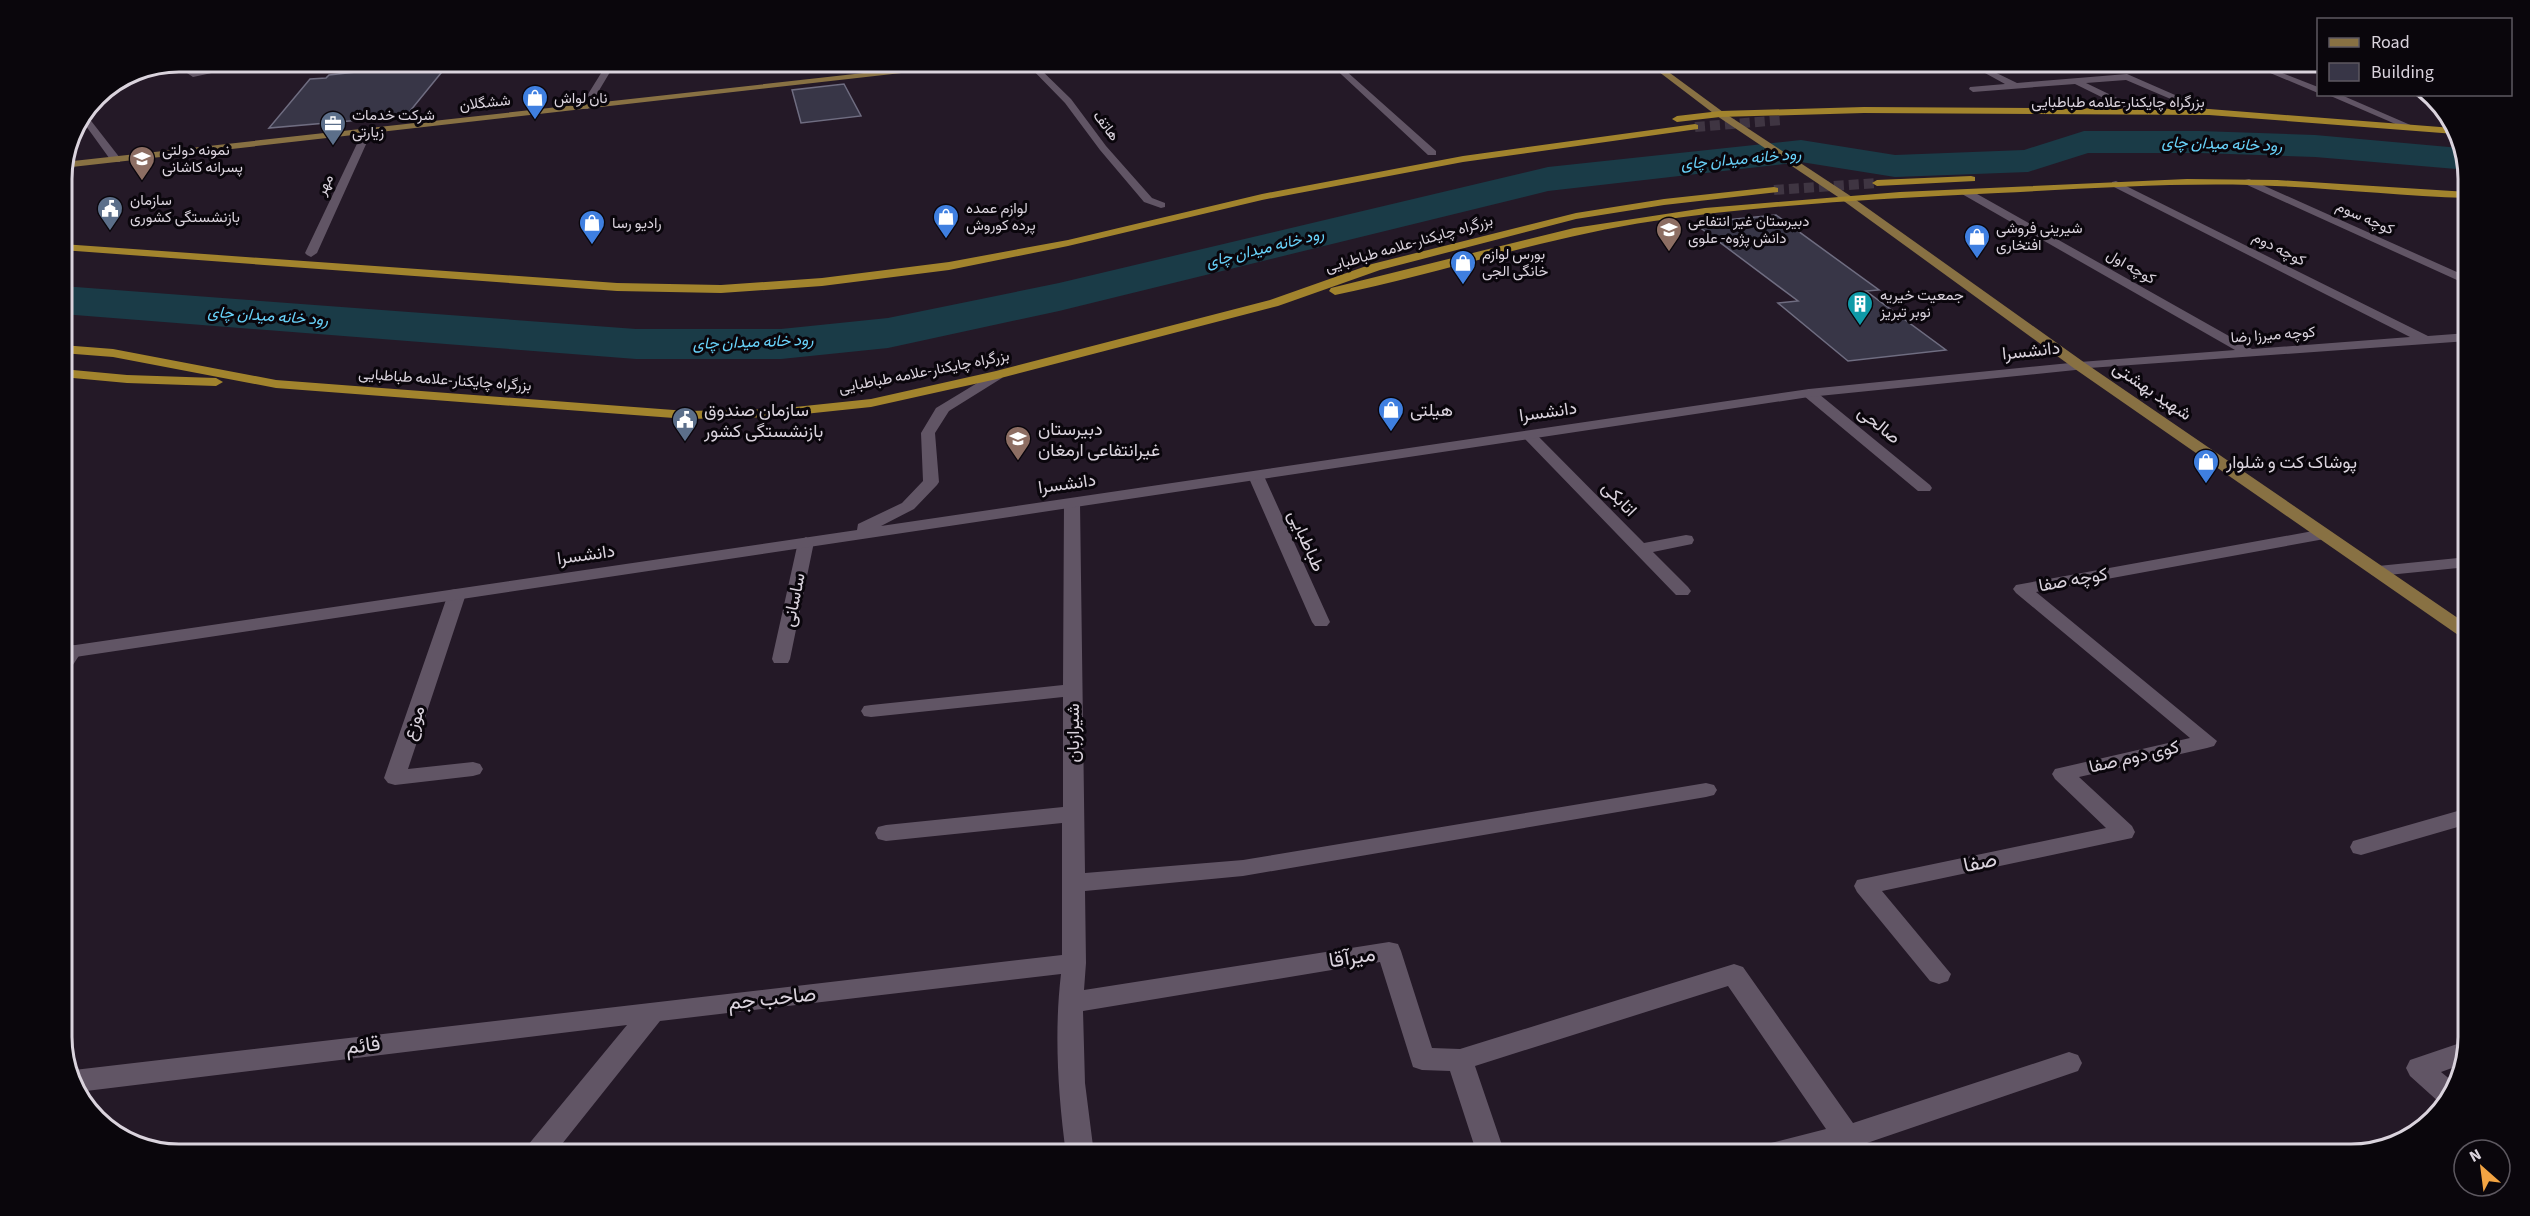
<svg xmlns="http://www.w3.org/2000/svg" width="2530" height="1216" font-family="'Source Sans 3',Vazirmatn,sans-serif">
  <rect width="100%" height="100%" fill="#241927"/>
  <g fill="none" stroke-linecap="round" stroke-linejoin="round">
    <path fill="#1a3b47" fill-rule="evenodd" d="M2084 131H2200L2315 135 2460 148 2468 170 2315 157 2200 153H2088L2028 172 1895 177 1801 162 1548 191 1059 311 888 348 781 359H636L62 314V286L636 329H781L888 318 1059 283 1548 167 1801 140 1895 155 2024 150Z"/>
  </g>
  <path fill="#383647" stroke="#6f6d81" stroke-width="1.5" d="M450 62 406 116 269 128 310 79 326 78 329 75 356 72 360 68Z
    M844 84 861 116 801 123 792 90Z
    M1776 215 1879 290 1866 291 1946 350 1848 361 1778 303 1798 301 1694 223Z"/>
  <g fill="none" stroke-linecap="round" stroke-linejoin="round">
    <path stroke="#3f3542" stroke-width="10" stroke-dasharray="10 5" stroke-linecap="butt" d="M1695 127 1782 120
      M1774 190 1877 183"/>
    <path fill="#615565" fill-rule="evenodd" d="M180 62 194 71 248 62H263L193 77 172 63Z
      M608 62H616L588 109H582L580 107Z
      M1025 62H1033L1071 99 1106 146 1152 198 1165 203V207L1161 208 1144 202 1100 150 1065 103Z
      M1328 62H1336L1436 151V155H1428Z
      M1965 62H1974L2017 83 2127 74 2214 112 2206 114 2126 80 2086 83 2142 110V114H2136L2075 84 1973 92 1969 89 1970 87 2005 84Z
      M2244 62H2254L2318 87V93Z
      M2326 94H2339L2415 127 2407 129Z
      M85 113 120 158V162H112L81 119Z
      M364 129 372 131 317 253 311 257 307 255 305 253Z
      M2249 179 2468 277V285L2245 184V180Z
      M2116 181 2428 336 2468 333V341L2075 369 2073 366 2080 362 2235 350 1962 194V190H1970L2252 349 2410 337 2112 186V182Z
      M1809 389 1814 390 1930 485 1932 488 1930 491H1918L1804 396 1802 393Z
      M1529 431 1534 432 1644 543 1686 535 1692 536 1694 540 1692 544 1653 552 1688 587 1691 591 1688 595H1676L1524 438 1522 435Z
      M1256 471 1264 476 1330 622 1327 626H1315L1312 622 1248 476Z
      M1072 498 1080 503 1085 873 1243 860 1706 783 1714 785 1717 790 1714 795 1706 797 1243 876 1085 891 1086 963 1084 990 1389 942 1398 944 1401 951 1432 1048 1460 1049 1734 964 1743 967 1853 1123 2069 1052 2078 1055 2082 1063 2078 1071 1867 1143 1873 1154H1844L1841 1151 1825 1154H1759L1763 1145 1826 1129 1728 986 1475 1066 1505 1154H1477L1450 1071 1422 1070 1413 1067 1380 962 1083 1011 1085 1083 1094 1154H1066C1058 1094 1054 1033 1061 974L660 1021 554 1154H524L528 1145 627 1025 78 1092 71 1071 74 1070 1062 955V823L886 841 878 839 875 833 878 827 886 825 1063 807V697L871 717 864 716 861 711 864 706 871 705 1063 685 1064 503Z
      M2324 529 2332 534 2330 538 2036 592 2217 741 2214 746 2207 748 2079 777 2132 826 2135 832 2132 838 1882 891 1951 974 1948 981 1939 984 1930 981 1857 892 1854 886 1857 880 2106 828 2055 779 2052 774 2055 769 2190 738 2016 593 2013 589 2016 585Z
      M806 537 814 542 790 659 788 663H774L772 659 798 542Z
      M2468 557V567L2378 576 2372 575 2369 571 2372 567 2378 566Z
      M457 589 463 590 466 594 408 769 473 762 480 764 483 769 480 774 473 776 395 785 388 783 384 778 448 594 451 590Z
      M73 645 80 647 82 651 69 671 62 673V654L66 647Z
      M2468 808V824L2361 855 2353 853 2350 847 2353 841Z
      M2466 1041 2463 1064 2441 1072 2457 1085 2442 1104 2440 1103 2410 1076 2406 1068 2410 1060Z"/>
    <path fill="#615565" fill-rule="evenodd" d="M2080 362 2087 366 2085 369 1809 397 62 659V647L857 530 858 524 902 503 923 481 921 433 936 408 997 371 1002 372 1004 375 1002 378 949 411 935 433 939 482 937 485 914 509 881 526 1809 389Z"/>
    <path fill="#887143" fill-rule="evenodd" d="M963 62H985L981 64 63 168 64 162Z
      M1646 62H1655L1723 112 1849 195 2085 363 2468 625V638L2461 637 2075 369 1841 199 1717 116Z"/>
    <path fill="#a2842d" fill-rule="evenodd" d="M1864 107 2209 109 2453 128 2455 134 2209 115 1864 113 1720 117 1677 122 1672 119 1677 116 1720 111Z
      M1695 124 1698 125V129L1463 162 1262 200 1068 246 949 270 822 286 721 293 617 291 62 250V244L617 283 721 285 822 278 949 262 1068 240 1262 194 1463 156Z
      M1971 176 1975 177V181L1877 186 1872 183 1877 180Z
      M2187 179 2277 180 2468 192V198C2396 196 2323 187 2250 185 2166 183 2082 189 1998 193 1883 199 1768 204 1654 221 1546 237 1442 273 1335 295L1329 291 1331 288 1574 228 1705 208 1900 192Z
      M1774 187 1778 188V192L1664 205 1576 219 1380 270 1278 306 997 379 871 407 776 417 687 419 276 388 113 357 62 353V345L113 349 276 380 687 411 776 409 871 399 996 371 1270 300 1372 264 1576 213 1664 199Z
      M62 369 127 375 216 378 223 382 216 386 127 383 62 377Z"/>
  </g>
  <defs>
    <symbol id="shop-pin" viewBox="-11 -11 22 30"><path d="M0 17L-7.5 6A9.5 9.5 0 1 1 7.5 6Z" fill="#3f7fe0" stroke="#0a060c"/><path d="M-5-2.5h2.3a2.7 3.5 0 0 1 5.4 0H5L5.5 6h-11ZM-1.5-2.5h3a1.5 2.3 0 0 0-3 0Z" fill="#fff"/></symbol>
    <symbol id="office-pin" viewBox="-11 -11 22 30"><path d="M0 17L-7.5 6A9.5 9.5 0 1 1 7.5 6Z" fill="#5c6f8a" stroke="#0a060c"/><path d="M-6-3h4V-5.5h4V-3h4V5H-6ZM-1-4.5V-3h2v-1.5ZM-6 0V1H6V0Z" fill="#fff"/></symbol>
    <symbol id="school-pin" viewBox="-11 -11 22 30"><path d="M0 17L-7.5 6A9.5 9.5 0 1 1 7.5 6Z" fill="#8d6e63" stroke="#0a060c"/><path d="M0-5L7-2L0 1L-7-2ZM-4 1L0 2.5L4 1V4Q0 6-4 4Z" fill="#fff"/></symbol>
    <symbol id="civic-pin" viewBox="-11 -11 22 30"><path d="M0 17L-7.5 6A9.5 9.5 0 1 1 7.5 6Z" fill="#5c6f8a" stroke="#0a060c"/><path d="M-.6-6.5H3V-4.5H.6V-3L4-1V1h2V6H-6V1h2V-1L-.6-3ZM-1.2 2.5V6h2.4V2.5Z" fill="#fff"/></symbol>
    <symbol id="building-pin" viewBox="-11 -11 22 30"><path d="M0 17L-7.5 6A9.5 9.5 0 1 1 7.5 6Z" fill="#0f9aa8" stroke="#0a060c"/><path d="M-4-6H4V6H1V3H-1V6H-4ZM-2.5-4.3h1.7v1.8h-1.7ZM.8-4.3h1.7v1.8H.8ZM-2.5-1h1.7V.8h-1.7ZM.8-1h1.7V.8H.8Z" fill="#fff"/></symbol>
  </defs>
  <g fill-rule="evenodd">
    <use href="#shop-pin" x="520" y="83" width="30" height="40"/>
    <use href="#office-pin" x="318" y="109" width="30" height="40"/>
    <use href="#school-pin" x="127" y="144" width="30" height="40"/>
    <use href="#civic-pin" x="95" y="194" width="30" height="40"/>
    <use href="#shop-pin" x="931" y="202" width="30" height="40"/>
    <use href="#shop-pin" x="577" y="208" width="30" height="40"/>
    <use href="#school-pin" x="1654" y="215" width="30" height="40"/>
    <use href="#shop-pin" x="1962" y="222" width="30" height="40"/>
    <use href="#shop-pin" x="1448" y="248" width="30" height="40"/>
    <use href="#building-pin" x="1845" y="289" width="30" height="40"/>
    <use href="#shop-pin" x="1376" y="395" width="30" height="40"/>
    <use href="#civic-pin" x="670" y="405" width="30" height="40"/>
    <use href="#school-pin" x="1003" y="424" width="30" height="40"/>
    <use href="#shop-pin" x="2191" y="447" width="30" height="40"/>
  </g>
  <g text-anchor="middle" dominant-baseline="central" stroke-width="6" stroke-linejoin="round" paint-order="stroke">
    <g font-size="15" fill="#dad3dd" stroke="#0a060c" text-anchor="start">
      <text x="554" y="98">نان لواش</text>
      <text x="352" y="115">شرکت خدمات<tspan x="352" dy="17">زیارتی</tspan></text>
      <text x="162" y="150">نمونه دولتی<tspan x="162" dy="17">پسرانه کاشانی</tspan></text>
      <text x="130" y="200">سازمان<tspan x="130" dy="17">بازنشستگی کشوری</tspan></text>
      <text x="966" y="208">لوازم عمده<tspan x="966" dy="17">پرده کوروش</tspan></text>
      <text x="1688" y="221">دبیرستان غیر انتفاعی<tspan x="1688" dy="17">دانش پژوه- علوی</tspan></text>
      <text x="612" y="223">رادیو رسا</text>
      <text x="1996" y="228">شیرینی فروشی<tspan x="1996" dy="17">افتخاری</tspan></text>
      <text x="1482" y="254">بورس لوازم<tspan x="1482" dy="17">خانگی الجی</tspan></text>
      <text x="1880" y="295">جمعیت خیریه<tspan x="1880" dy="17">نوبر تبریز</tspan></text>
    </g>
    <g font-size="15" fill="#dad3dd" stroke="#0a060c">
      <text x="2118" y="102">بزرگراه چایکنار-علامه طباطبایی</text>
      <text transform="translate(485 103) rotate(-6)">ششگلان</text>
      <text transform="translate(1106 126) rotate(53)">هاتف</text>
      <text transform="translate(325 185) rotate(-65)">مهر</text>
      <text transform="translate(2365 218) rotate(24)">کوچه سوم</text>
      <text transform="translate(1409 244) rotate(-16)">بزرگراه چایکنار-علامه طباطبایی</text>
      <text transform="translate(2279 249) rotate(27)">کوچه دوم</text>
      <text transform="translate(2131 267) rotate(30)">کوچه اول</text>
      <text transform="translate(2273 335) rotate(-4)">کوچه میرزا رضا</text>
      <text transform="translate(924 372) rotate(-11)">بزرگراه چایکنار-علامه طباطبایی</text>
      <text transform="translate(445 380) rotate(4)">بزرگراه چایکنار-علامه طباطبایی</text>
    </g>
    <g font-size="16" font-style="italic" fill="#68d2f9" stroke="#0a060c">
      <text transform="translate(2222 144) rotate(2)">رود خانه میدان چای</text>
      <text transform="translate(1741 159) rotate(-5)">رود خانه میدان چای</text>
      <text transform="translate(1265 248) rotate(-14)">رود خانه میدان چای</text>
      <text transform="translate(268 316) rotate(4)">رود خانه میدان چای</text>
      <text transform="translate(753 342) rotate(-2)">رود خانه میدان چای</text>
    </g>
    <g font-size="18" fill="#dad3dd" stroke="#0a060c">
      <text transform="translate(2031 351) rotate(-6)">دانشسرا</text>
      <text transform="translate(2152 391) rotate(34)">شهید بهشتى</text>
      <text transform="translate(1548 412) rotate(-8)">دانشسرا</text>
      <text transform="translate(1879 425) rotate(39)">صالحی</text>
      <text transform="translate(1067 484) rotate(-8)">دانشسرا</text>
      <text transform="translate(1619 499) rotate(46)">اتابکی</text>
      <text transform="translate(1306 541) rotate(66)">طباطبایی</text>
      <text transform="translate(586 555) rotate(-8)">دانشسرا</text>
      <text transform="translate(2073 580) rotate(-10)">کوچه صفا</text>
      <text transform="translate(794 600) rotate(-78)">ساسانی</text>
      <text transform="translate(414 723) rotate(-71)">موزع</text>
      <text transform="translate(1073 733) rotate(-90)">شیرازبان</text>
      <text transform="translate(2134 757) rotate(-13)">کوی دوم صفا</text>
    </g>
    <g font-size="18" fill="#dad3dd" stroke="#0a060c" text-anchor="start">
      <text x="704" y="410">سازمان صندوق<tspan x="704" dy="21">بازنشستگی کشور</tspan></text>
      <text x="1410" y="410">هیلتی</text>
      <text x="1038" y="429">دبیرستان<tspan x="1038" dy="21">غیرانتفاعی ارمغان</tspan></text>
      <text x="2226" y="462">پوشاک کت و شلوار</text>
    </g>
    <g font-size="21" fill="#dad3dd" stroke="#0a060c">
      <text transform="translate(1980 862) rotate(-12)">صفا</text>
      <text transform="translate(1352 957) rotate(-9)">میرآقا</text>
      <text transform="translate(772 998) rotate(-6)">صاحب جم</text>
      <text transform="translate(363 1045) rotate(-7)">قائم</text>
    </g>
  </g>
  <path d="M0 0H2530V1216H0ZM179 72H2351A107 107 0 0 1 2458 179V1037A107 107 0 0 1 2351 1144H179A107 107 0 0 1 72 1037V179A107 107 0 0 1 179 72Z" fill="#0a060c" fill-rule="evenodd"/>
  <path fill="none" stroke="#dad3dd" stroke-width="3" d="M179 72H2351A107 107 0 0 1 2458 179V1037A107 107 0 0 1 2351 1144H179A107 107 0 0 1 72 1037V179A107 107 0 0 1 179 72Z"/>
  <rect x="2317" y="18" width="195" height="78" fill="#0a060c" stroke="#5d5860" stroke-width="1.5"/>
  <rect x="2329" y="38" width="30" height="9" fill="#887143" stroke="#5d5860" stroke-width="1.5"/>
  <text x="2371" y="48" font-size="18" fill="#dad3dd">Road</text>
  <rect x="2329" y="63" width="30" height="18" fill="#383647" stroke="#5d5860" stroke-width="1.5"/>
  <text x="2371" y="78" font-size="18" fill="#dad3dd">Building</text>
  <g transform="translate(2482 1168) rotate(332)"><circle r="28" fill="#0a060c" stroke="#5d5860" stroke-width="1.5"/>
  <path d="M0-4.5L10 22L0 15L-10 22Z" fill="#f3a443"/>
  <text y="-9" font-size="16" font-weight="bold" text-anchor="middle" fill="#dad3dd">N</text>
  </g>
</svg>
